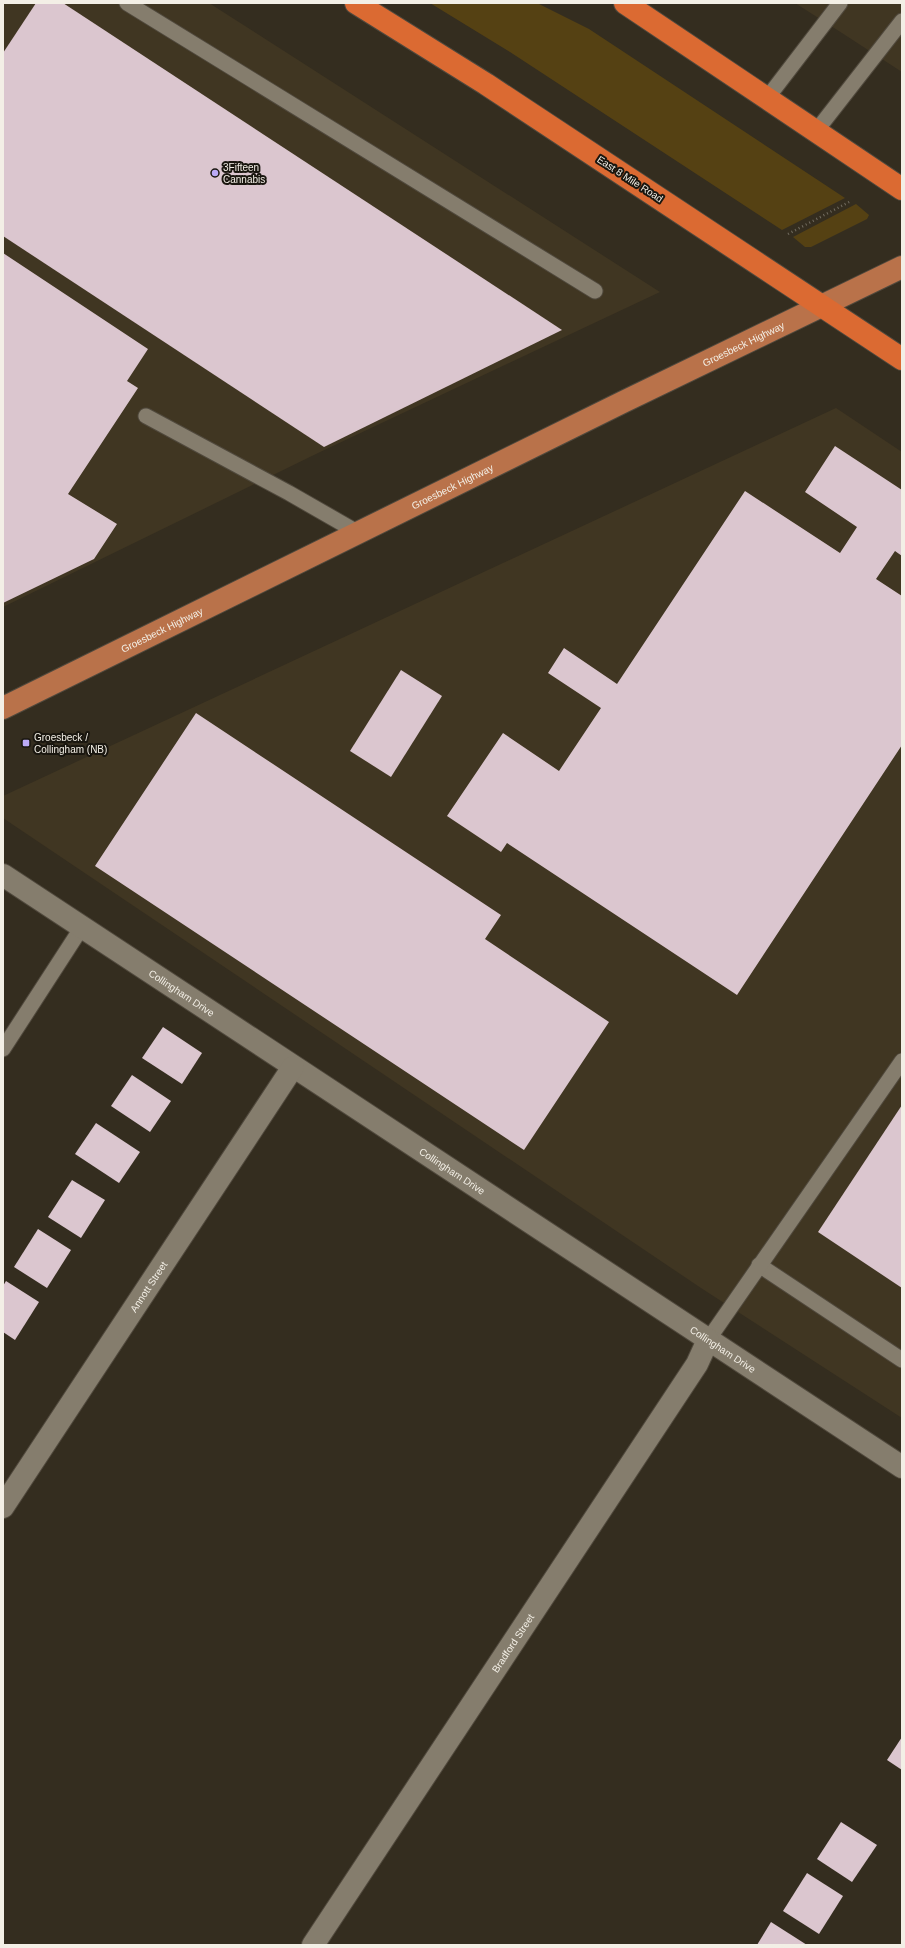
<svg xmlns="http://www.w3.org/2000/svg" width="905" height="1948" font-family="Arial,sans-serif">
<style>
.built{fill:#403622}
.green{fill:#554113}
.building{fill:#dbc6cf}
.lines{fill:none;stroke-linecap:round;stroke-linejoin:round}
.lane-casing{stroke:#50493d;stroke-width:17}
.street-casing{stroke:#50493d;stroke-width:24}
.primary-casing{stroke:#50493d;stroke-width:24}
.highway-casing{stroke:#50493d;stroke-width:24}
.path{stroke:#726c60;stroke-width:2.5;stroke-dasharray:1 3;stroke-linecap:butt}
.lane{stroke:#857d6d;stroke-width:15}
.street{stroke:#857d6d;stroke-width:22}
.primary{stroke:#b9724a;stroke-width:22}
.highway{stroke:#db6a32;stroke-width:22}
.poi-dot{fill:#bbaaf6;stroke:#19160f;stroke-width:1.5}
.labels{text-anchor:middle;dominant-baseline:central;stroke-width:4;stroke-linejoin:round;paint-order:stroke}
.poi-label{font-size:10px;fill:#f3efe6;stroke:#19160f;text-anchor:start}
.street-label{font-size:10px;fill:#f3efe6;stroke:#19160f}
</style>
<rect width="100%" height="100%" fill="#342d1f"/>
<g class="built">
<path d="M3,3H209L660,292L318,453L3,607Z"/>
<path d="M795,3H902V72L842,33Z"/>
<path d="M836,408L902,452V1418L701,1288L3,818V796Z"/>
</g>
<g class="green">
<path d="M430,3H537L589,29L845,198L782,230L510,52Z"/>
<path d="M856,204L869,215L867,219L811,247H805L793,237Z"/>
</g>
<g class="building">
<path d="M36,3H63L562,330L324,447L3,236V53Z"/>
<path d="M3,253L148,349L127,381L138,388L68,494L117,524L94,559L3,603Z"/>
<path d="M835,446L902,490V556L895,551L876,579L902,596V745L737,995L507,843L501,852L447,816L503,733L559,771L601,708L548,673L564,648L617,684L745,491L840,553L857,527L805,492Z"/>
<path d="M401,670L442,696L391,777L350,751Z"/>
<path d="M196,713L501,915L485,939L609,1022L524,1150L95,866Z"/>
<path d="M163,1027L202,1053L182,1084L142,1058Z"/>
<path d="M132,1075L171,1101L150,1132L111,1106Z"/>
<path d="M902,1105V1288L818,1232Z"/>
<path d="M96,1123L140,1152L119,1183L75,1154Z"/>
<path d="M72,1180L105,1200L81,1238L48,1217Z"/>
<path d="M38,1229L71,1250L47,1288L14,1267Z"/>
<path d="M6,1281L39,1302L15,1340L3,1332V1286Z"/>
<path d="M902,1737V1770L887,1760Z"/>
<path d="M841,1822L877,1845L852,1882L817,1859Z"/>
<path d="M807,1873L843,1896L819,1934L783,1911Z"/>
<path d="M771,1922L807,1945H757Z"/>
</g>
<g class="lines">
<defs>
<g id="lane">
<path d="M127,3L595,291"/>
<path d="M768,97L840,3"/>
<path d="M817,130L902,21"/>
<path d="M146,416L289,493L357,532"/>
<path d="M3,1049L82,927"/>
<path d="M759,1265L902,1360"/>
<path d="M708,1340L902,1061"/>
</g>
<g id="street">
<path id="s1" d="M3,875L902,1467"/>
<path id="s2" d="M3,1507L293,1067"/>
<path id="s3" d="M313,1945L697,1364L708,1340"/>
</g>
<g id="primary">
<path id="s4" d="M3,708L623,402L902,267"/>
</g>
<g id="highway">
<path d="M356,3L486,84L902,359"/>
<path d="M625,3L902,189"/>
</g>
</defs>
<use href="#lane" class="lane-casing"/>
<use href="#street" class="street-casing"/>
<use href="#primary" class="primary-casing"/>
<use href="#highway" class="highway-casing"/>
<path class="path" d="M788,234L851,201"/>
<use href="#lane" class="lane"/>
<use href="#street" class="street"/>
<use href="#primary" class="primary"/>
<use href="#highway" class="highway"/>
</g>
<g class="poi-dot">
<circle cx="215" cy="173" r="4"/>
<rect x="22" y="739" width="8" height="8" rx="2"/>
</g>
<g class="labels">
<g class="poi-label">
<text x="223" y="167">3Fifteen<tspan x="223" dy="12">Cannabis</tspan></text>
<text x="34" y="737">Groesbeck /<tspan x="34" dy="12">Collingham (NB)</tspan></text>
</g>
<g class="street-label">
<text transform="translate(630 179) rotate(33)">East 8 Mile Road</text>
<text stroke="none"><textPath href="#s4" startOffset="825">Groesbeck Highway</textPath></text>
<text stroke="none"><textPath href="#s4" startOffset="501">Groesbeck Highway</textPath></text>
<text stroke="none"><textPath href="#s4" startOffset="177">Groesbeck Highway</textPath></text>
<text stroke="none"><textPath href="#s1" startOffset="214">Collingham Drive</textPath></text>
<text stroke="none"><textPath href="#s1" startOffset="538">Collingham Drive</textPath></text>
<text stroke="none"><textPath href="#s2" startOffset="264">Annott Street</textPath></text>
<text stroke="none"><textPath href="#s1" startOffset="862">Collingham Drive</textPath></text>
<text stroke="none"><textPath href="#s3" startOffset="362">Bradford Street</textPath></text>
</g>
</g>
<rect width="905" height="1948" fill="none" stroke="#f3efe6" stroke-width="8"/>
</svg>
